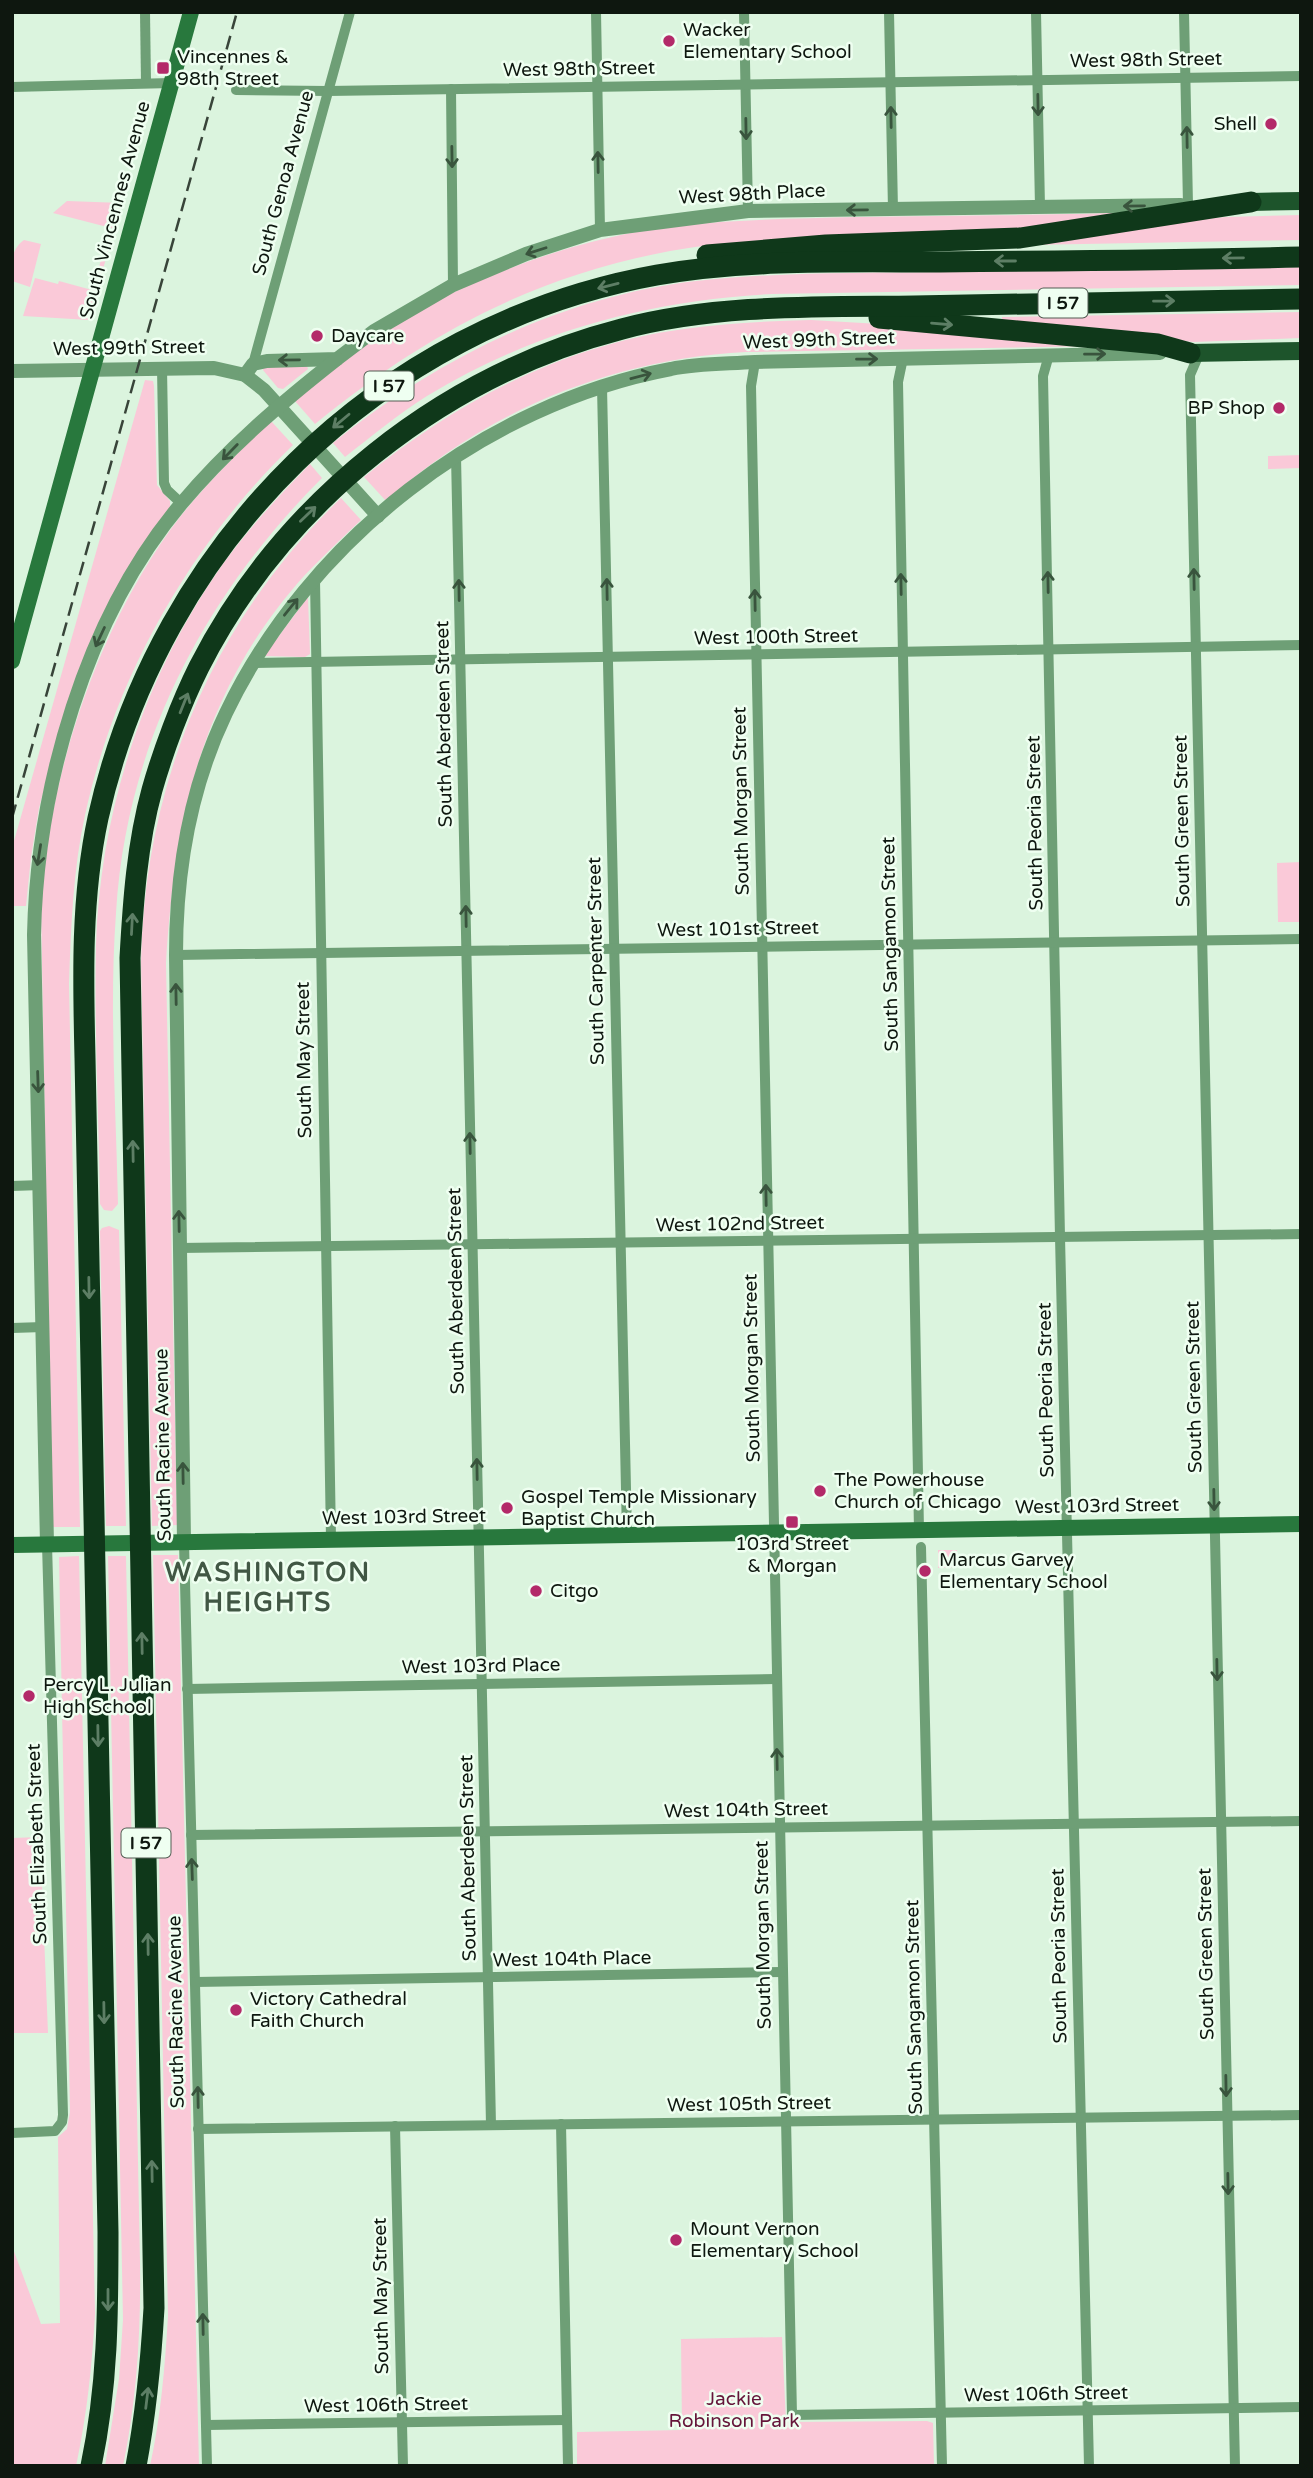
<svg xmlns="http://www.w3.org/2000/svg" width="1313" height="2478" font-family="'Varela Round',sans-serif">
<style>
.green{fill:#fac9d8}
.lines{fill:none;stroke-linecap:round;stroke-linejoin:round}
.minor{stroke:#6e9f76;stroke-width:10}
.tertiary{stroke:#6e9f76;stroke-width:14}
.secondary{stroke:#28783d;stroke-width:16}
.primary{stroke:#1d542b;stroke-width:18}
.motorway{stroke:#0f381a;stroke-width:21}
.rail{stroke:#384439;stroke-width:2.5;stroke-dasharray:14 7;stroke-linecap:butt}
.oneway{stroke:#39543d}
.oneway2{stroke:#5d7e65}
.poi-dot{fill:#b32a69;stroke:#effff1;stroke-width:2.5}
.labels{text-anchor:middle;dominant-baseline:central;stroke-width:5;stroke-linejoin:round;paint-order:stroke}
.shield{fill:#effff1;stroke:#525d53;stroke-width:2}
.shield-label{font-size:18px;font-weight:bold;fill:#0e170f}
.poi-label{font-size:19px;fill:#0e170f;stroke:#effff1;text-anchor:start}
.street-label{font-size:19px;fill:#0e170f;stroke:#effff1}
.park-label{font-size:19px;fill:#65153a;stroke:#effff1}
.district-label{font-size:26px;font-weight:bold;letter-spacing:2px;fill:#415744;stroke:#effff1}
</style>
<rect width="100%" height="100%" fill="#dbf4de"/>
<g class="green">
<path d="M67,201L122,203L115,229L53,213Z"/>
<path d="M1149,212C1102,219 1055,229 1007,233C935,239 862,239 790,241C758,243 726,243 695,247C547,269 430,330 315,424L294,400C337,367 379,330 428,305C496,270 571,243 647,230C717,219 788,219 858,217C955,216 1052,215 1149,212Z"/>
<path d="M1301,215V240L1029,245L1179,221L1226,217Z"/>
<path d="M106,232L113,233L89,320L23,316L35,278L58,284L59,281L92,290L105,247L103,246Z"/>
<path d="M24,240L41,244L30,287L12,281C12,264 10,250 24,240Z"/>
<path d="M1301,267V285L772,294C646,301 535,331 427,396C398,414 372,436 345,457L333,443C438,358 561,297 696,281C779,272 862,273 945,272C1064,270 1182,268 1301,267Z"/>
<path d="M1301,312V338L1194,342L1002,325V317Z"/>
<path d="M811,320L897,325L1101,346L746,352C612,359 485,411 386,501L364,477C456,402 564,345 684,329C726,323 769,321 811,320Z"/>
<path d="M307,366L308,369L283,389L278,388L263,370V367Z"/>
<path d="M145,380L153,381L154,386L157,485L170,501V507L152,532L51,763L39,808L31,857L26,906H12V848Z"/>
<path d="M271,421L293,445C190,545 116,674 85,815C73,870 71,927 69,984L80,1527H52L41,907C48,776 99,622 180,517C207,483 239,452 271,421Z"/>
<path d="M1301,455V468L1268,469V456Z"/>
<path d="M310,464L322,478C204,596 126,744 116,913C109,1009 116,1107 118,1204L112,1211L104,1210L100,1204C99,1118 94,1031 96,945C100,810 145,674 223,564C249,528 279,496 310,464Z"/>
<path d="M341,498L361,520C341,539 322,557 304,576C202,690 175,816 166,963L177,1525L152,1526L141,962C145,782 211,624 341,498Z"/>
<path d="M308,597L310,654L305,657L264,656Z"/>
<path d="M1301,862L1299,922H1278L1277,863Z"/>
<path d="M109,1226L119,1230L126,1526H106L100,1231L102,1228Z"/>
<path d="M938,1550H957V1567L938,1568Z"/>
<path d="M153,1555H178L199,2466H150C161,2416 165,2366 168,2316Z"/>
<path d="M79,1556L95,2314C92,2366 87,2415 76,2466H12V2246L41,2324L60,2323L58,2137L67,2129L70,2112L59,1557Z"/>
<path d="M108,1556H126L140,2262C141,2331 137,2399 123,2466H105L119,2379L123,2320Z"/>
<path d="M40,1837L48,2033H12V1838Z"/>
<path d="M782,2337L786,2422L927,2421L933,2423L934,2466H577V2432L682,2430L681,2339Z"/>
</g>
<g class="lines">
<g class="minor">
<path d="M145,12L146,83"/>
<path d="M596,12L600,230"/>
<path d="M744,12L748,211"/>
<path d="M889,12L893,210"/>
<path d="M1036,12L1040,207"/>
<path d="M1184,12L1188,205"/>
<path d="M12,87L171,83"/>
<path d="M451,89L453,285"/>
<path d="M236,90L328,91L1301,76"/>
<path d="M1200,352L1190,375L1235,2466"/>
<path d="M1049,355L1043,376L1060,1237L1089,2466"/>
<path d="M903,358L898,382L919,1530"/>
<path d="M755,362L751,386L792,2415L1301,2407"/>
<path d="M253,364L350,12"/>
<path d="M162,368L164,483L167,490L181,503"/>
<path d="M602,387L627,1535"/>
<path d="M456,456L491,2125"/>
<path d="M315,580L331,1539"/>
<path d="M253,663L1301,645"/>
<path d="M176,955L1301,939"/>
<path d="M12,1186L41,1185"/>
<path d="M179,1248L1301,1234"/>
<path d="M12,1328L43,1327"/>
<path d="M184,1542L207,2466"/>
<path d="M921,1547L942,2466"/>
<path d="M187,1689L776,1679"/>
<path d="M191,1835L1301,1821"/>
<path d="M195,1982L782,1972"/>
<path d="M561,2124L568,2466"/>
<path d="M395,2126L403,2466"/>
<path d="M198,2129L1301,2115"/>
<path d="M12,2133L55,2131L62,2122L63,2115L47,1544"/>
<path d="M206,2425L567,2420"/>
</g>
<g class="tertiary">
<path d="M12,371L214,368L245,375L264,390L378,516"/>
<path d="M245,375L253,364L267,361L337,359L374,331L453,285L526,254L600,230L748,211L1181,205"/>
<path d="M184,1542L176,955C176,873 190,788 226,713C308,541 484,404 671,369C698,363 727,364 755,362L1160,353"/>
<path d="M47,1544L34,935C37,788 85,618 181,504C227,449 281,403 337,359"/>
</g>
<g class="secondary">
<path d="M12,661L191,12"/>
<path d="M12,1545L1301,1524"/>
</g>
<g class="primary">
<path d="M1251,202L1301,201"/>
<path d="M1190,353L1301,351"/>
</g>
<g class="motorway">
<path d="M707,255L826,245L1020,238L1251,202"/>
<path d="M879,318L1158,344L1190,353"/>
<path d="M91,2466C108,2385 108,2314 108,2232L85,1058C83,978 81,897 98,818C159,544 378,325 657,275C749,259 846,262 940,262C1060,261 1180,260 1301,257"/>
<path d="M136,2466C146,2413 151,2361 154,2308L130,958C133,903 137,844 152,790C163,751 181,703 199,667C283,502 443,375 622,329C716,304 817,307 914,306C1043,303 1172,301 1301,299"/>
</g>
<path class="rail" d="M12,818L237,12"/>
</g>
<defs><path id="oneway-shaft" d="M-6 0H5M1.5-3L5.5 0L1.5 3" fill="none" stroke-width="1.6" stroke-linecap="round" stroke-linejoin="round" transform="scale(1.75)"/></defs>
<g class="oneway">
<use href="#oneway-shaft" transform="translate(1038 105) rotate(89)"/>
<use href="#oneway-shaft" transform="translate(891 117) rotate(-91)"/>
<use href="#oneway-shaft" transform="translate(746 129) rotate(89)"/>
<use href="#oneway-shaft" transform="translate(1187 137) rotate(-91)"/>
<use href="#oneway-shaft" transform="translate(452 157) rotate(89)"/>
<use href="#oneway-shaft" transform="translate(598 162) rotate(-91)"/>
<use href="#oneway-shaft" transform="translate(1134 206) rotate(179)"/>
<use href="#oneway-shaft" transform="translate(857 210) rotate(179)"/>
<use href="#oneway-shaft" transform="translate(536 251) rotate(162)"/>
<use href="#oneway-shaft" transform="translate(1095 354) rotate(-1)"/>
<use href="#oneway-shaft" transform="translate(867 359) rotate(-1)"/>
<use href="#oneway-shaft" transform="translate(289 360) rotate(179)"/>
<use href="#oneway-shaft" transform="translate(641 376) rotate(-15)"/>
<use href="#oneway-shaft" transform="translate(230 452) rotate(134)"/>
<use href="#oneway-shaft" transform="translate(1194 579) rotate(-91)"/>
<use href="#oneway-shaft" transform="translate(1048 582) rotate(-91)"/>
<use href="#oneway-shaft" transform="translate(901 584) rotate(-91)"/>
<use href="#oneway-shaft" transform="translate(607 589) rotate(-91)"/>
<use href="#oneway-shaft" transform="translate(459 590) rotate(-91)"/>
<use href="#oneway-shaft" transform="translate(755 600) rotate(-91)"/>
<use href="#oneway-shaft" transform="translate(291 607) rotate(-51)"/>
<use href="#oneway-shaft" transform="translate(100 637) rotate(115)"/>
<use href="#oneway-shaft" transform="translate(39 855) rotate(99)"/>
<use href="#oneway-shaft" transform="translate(466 916) rotate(-91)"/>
<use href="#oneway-shaft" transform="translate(176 994) rotate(-91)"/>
<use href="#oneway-shaft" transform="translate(38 1082) rotate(88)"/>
<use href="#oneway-shaft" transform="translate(470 1143) rotate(-91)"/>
<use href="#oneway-shaft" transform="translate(766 1195) rotate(-91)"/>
<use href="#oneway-shaft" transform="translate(179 1221) rotate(-91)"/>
<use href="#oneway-shaft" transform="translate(477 1469) rotate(-91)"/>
<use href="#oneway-shaft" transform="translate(183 1473) rotate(-91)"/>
<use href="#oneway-shaft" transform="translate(1214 1500) rotate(89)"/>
<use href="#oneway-shaft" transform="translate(1217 1670) rotate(89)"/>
<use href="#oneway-shaft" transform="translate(777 1759) rotate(-91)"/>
<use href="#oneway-shaft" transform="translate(192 1869) rotate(-92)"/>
<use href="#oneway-shaft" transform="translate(1226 2086) rotate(89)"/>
<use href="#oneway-shaft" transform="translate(198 2097) rotate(-91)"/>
<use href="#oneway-shaft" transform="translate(1228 2184) rotate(89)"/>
<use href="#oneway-shaft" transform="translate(203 2324) rotate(-91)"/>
</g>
<g class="oneway2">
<use href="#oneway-shaft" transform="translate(1233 258) rotate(179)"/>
<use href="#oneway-shaft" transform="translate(1005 261) rotate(180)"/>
<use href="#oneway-shaft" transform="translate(608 286) rotate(166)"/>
<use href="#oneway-shaft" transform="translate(1164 301) rotate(-1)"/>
<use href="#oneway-shaft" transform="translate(942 324) rotate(5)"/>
<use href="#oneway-shaft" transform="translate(341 421) rotate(140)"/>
<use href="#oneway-shaft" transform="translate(308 514) rotate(-44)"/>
<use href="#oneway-shaft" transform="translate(184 703) rotate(-68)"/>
<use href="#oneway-shaft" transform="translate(132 924) rotate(-87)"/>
<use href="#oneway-shaft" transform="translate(133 1151) rotate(-91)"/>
<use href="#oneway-shaft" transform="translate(89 1288) rotate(89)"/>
<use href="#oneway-shaft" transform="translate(142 1643) rotate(-91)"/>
<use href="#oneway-shaft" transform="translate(98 1736) rotate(89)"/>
<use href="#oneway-shaft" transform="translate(148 1944) rotate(-91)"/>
<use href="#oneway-shaft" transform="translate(104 2013) rotate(89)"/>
<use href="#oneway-shaft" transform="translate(152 2171) rotate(-91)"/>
<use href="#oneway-shaft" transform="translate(108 2300) rotate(90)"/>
<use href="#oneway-shaft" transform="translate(147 2398) rotate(-83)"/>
</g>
<g class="poi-dot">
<circle cx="669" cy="41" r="7"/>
<rect x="156" y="61" width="14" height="14" rx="3.5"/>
<circle cx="1271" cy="124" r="7"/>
<circle cx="317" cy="336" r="7"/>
<circle cx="1279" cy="408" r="7"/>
<circle cx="820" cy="1491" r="7"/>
<circle cx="507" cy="1508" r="7"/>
<rect x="785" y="1515" width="14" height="14" rx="3.5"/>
<circle cx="925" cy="1571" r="7"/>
<circle cx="536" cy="1591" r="7"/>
<circle cx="29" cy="1696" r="7"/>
<circle cx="236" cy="2010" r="7"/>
<circle cx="676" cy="2240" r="7"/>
</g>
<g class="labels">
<g class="shield">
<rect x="1038.5" y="288.5" width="49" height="29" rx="5"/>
<rect x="364.5" y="371.5" width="49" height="29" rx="5"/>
<rect x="121.5" y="1828.5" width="49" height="29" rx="5"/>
</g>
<g class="shield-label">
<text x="1063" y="303">I 57</text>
<text x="389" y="386">I 57</text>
<text x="146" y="1843">I 57</text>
</g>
<g class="poi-label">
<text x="683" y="30">Wacker<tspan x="683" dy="22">Elementary School</tspan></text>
<text x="177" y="57">Vincennes &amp;<tspan x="177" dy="22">98th Street</tspan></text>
<text x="1257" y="124" text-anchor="end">Shell</text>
<text x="331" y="336">Daycare</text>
<text x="1265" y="408" text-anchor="end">BP Shop</text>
<text x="834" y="1480">The Powerhouse<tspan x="834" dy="22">Church of Chicago</tspan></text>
<text x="521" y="1497">Gospel Temple Missionary<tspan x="521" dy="22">Baptist Church</tspan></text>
<text x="792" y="1544" text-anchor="middle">103rd Street<tspan x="792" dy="22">&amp; Morgan</tspan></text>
<text x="939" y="1560">Marcus Garvey<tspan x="939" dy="22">Elementary School</tspan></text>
<text x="550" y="1591">Citgo</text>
<text x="43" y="1685">Percy L. Julian<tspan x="43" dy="22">High School</tspan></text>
<text x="250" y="1999">Victory Cathedral<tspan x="250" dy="22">Faith Church</tspan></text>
<text x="690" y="2229">Mount Vernon<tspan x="690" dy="22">Elementary School</tspan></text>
</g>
<g class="street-label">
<text transform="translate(1146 60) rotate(-1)">West 98th Street</text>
<text transform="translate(579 69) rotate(-1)">West 98th Street</text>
<text transform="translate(283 183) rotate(-75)">South Genoa Avenue</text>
<text transform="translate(752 194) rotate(-3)">West 98th Place</text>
<text transform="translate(115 210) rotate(-75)">South Vincennes Avenue</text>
<text transform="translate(819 340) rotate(-2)">West 99th Street</text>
<text transform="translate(129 348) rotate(-1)">West 99th Street</text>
<text transform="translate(776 637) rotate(-1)">West 100th Street</text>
<text transform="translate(444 724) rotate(-91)">South Aberdeen Street</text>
<text transform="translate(741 801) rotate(-91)">South Morgan Street</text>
<text transform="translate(1182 821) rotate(-91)">South Green Street</text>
<text transform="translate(1035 823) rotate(-91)">South Peoria Street</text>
<text transform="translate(738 929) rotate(-1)">West 101st Street</text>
<text transform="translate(890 944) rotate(-91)">South Sangamon Street</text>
<text transform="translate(596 961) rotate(-91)">South Carpenter Street</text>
<text transform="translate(304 1060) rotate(-91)">South May Street</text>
<text transform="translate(740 1224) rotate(-1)">West 102nd Street</text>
<text transform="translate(456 1291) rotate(-91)">South Aberdeen Street</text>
<text transform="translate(752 1368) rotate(-91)">South Morgan Street</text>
<text transform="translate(1194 1387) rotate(-91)">South Green Street</text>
<text transform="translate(1046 1390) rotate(-91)">South Peoria Street</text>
<text transform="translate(163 1445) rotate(-91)">South Racine Avenue</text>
<text transform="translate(1097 1506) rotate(-1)">West 103rd Street</text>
<text transform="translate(404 1517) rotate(-1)">West 103rd Street</text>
<text transform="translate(481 1666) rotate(-1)">West 103rd Place</text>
<text transform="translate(746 1810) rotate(-1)">West 104th Street</text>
<text transform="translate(37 1844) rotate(-92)">South Elizabeth Street</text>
<text transform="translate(468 1858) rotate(-91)">South Aberdeen Street</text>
<text transform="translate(763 1935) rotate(-91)">South Morgan Street</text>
<text transform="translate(1206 1954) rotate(-91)">South Green Street</text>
<text transform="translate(1059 1956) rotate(-91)">South Peoria Street</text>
<text transform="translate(572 1959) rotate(-1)">West 104th Place</text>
<text transform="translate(914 2007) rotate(-91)">South Sangamon Street</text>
<text transform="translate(176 2012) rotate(-91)">South Racine Avenue</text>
<text transform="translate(749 2104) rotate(-1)">West 105th Street</text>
<text transform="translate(381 2296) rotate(-91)">South May Street</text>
<text transform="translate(1046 2394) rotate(-1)">West 106th Street</text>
<text transform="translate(386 2405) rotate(-1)">West 106th Street</text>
</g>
<g class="park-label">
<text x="734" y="2399">Jackie<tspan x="734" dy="22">Robinson Park</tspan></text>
</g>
<g class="district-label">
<text x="268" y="1572">WASHINGTON<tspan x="268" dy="30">HEIGHTS</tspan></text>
</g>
</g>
<rect width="1313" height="2478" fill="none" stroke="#0e170f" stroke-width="28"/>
</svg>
